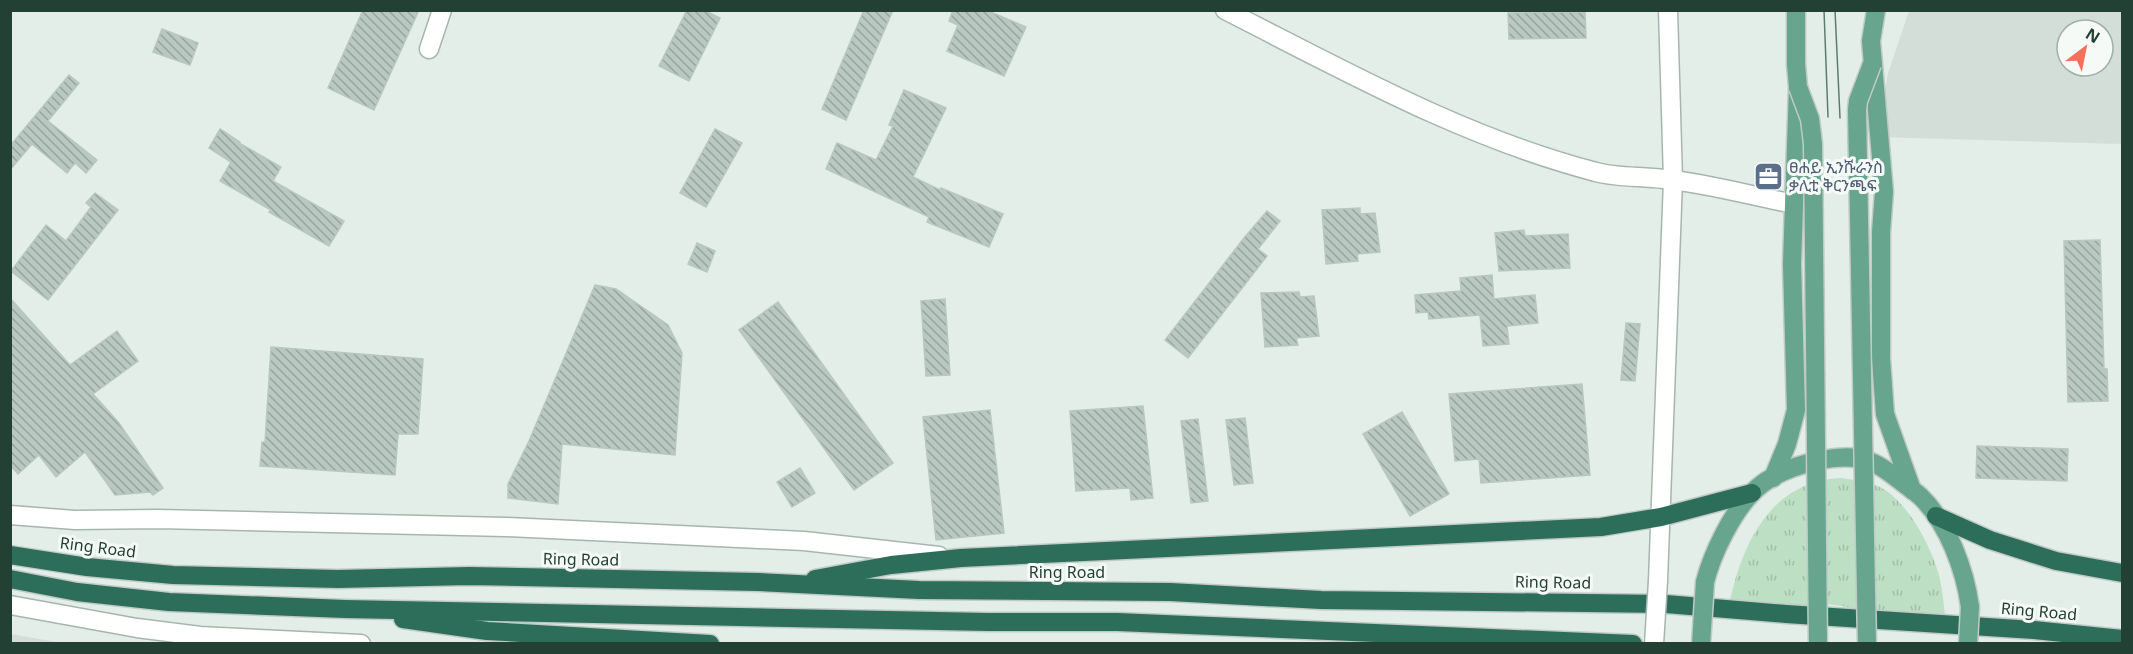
<svg xmlns="http://www.w3.org/2000/svg" width="2133" height="654" font-family="'Noto Sans','Noto Sans Ethiopic',sans-serif">
<style>
.built{fill:#d2ded7;fill-rule:evenodd}
.grass{fill:url(#grass-tufts)}
.building{fill:url(#building-back-hatch);stroke:#b6c8bf;stroke-width:1.5}
.lines{fill:none;stroke-linecap:round;stroke-linejoin:round}
.minor-casing{stroke:#a6b6af;stroke-width:21}
.major-casing{stroke:#c1cac6;stroke-width:21}
.highway-casing{stroke:#c1cac6;stroke-width:21}
.minor{stroke:#fff;stroke-width:18}
.major{stroke:#67a58f;stroke-width:18}
.highway{stroke:#2d6e5a;stroke-width:18}
.tram{stroke:#5d7c71;stroke-width:1.5}
.minor-bridge-casing{stroke:#a6b6af;stroke-width:21;stroke-linecap:butt}
.major-bridge-casing{stroke:#c1cac6;stroke-width:21;stroke-linecap:butt}
.minor-bridge{stroke:#fff;stroke-width:18}
.major-bridge{stroke:#67a58f;stroke-width:18}
.labels{text-anchor:middle;dominant-baseline:central;stroke-width:6;stroke-linejoin:round;paint-order:stroke}
.service-label{font-size:16px;fill:#4e5e75;stroke:#f5faf7;text-anchor:start}
.street-label{font-size:16px;fill:#234035;stroke:#f5faf7}
</style>
<defs>
<pattern id="grass-tufts" width="24" height="20" patternUnits="userSpaceOnUse" patternTransform="scale(1.5)"><rect width="24" height="20" fill="#bddfc3"/><path d="M3 7l-1-3M5 7V3M7 7l1-3M15 17l-1-3M17 17v-4M19 17l1-3" fill="none" stroke="#a2c0a8"/></pattern>
<pattern id="building-back-hatch" width="6" height="6" patternUnits="userSpaceOnUse" patternTransform="scale(1.5)"><rect width="6" height="6" fill="#b9c9c1"/><path d="M-1 5l2 2M0 0l6 6M5-1l2 2" fill="none" stroke="#96a59e"/></pattern>
</defs>
<rect width="100%" height="100%" fill="#e4eee9"/>
<g class="built">
<path d="M1909,11H2122V144L1877,137L1888,73ZM2067,30H2103V66H2067Z"/>
<path d="M11,634L62,643H11Z"/>
</g>
<path class="grass" d="M1841,478C1854,480 1866,481 1878,486C1906,499 1930,544 1938,572C1942,585 1943,600 1945,614H1890L1863,611L1842,606L1826,604L1802,611L1729,605C1742,543 1771,481 1841,478Z"/>
<g class="building">
<path d="M363,10H419L374,110L328,88Z"/>
<path d="M687,10H704L720,18L689,81L659,66Z"/>
<path d="M864,10H893L846,120L822,109Z"/>
<path d="M953,10H986L1026,27L1004,76L947,51L958,25L949,21Z"/>
<path d="M1585,12L1586,38L1509,39L1508,13Z"/>
<path d="M162,29L198,43L190,65L153,52Z"/>
<path d="M69,75L79,83L48,121L97,160L86,173L75,163L67,173L32,144L10,170V146Z"/>
<path d="M904,90L946,108L913,177L940,190L941,188L1003,214L989,247L927,222L929,217L826,169L837,143L876,160L893,126L889,125Z"/>
<path d="M220,129L240,142L239,143L281,167L273,181L344,221L329,246L269,212L271,210L220,181L231,162L209,148Z"/>
<path d="M715,129L742,143L706,207L680,193Z"/>
<path d="M95,193L118,210L48,300L11,271L46,225L66,241L91,207L86,203Z"/>
<path d="M1360,208V214L1375,213L1380,252L1357,254L1358,261L1326,264L1322,210Z"/>
<path d="M1267,211L1280,221L1258,249L1267,256L1188,358L1165,340L1244,238Z"/>
<path d="M1524,230L1525,236L1568,234L1570,268L1499,271L1495,233Z"/>
<path d="M2100,240L2104,369H2107L2108,401L2068,402L2064,241Z"/>
<path d="M697,243L715,251L707,272L688,264Z"/>
<path d="M1492,275L1494,299L1535,295L1538,323L1507,326L1509,344L1483,346L1480,315L1429,319L1428,312L1416,313L1415,295L1461,291L1460,278Z"/>
<path d="M595,285L616,289L668,325L682,353L675,455L562,444L558,504L508,498V484L529,441Z"/>
<path d="M1299,292L1300,297L1314,296L1319,336L1296,338L1298,345L1265,347L1261,293Z"/>
<path d="M10,298L70,365L117,331L138,361L93,394L119,423L163,488L153,495L150,492L115,495L85,452L56,477L39,455L18,474L10,465Z"/>
<path d="M945,299L950,375L926,376L921,301Z"/>
<path d="M778,302L893,463L854,490L739,330Z"/>
<path d="M1626,323L1640,324L1635,381L1621,380Z"/>
<path d="M271,347L423,359L418,434H398L395,475L260,466L262,442H265Z"/>
<path d="M1582,384L1590,475L1481,483L1479,459L1455,461L1449,394Z"/>
<path d="M1143,406L1153,498L1131,500L1130,488L1076,491L1070,411Z"/>
<path d="M990,410L1004,533L936,540L923,417Z"/>
<path d="M1402,412L1449,494L1410,516L1363,434Z"/>
<path d="M1245,418L1253,483L1234,485L1226,420Z"/>
<path d="M1198,419L1208,501L1191,503L1181,421Z"/>
<path d="M1977,446L2068,449L2067,481L1976,478Z"/>
<path d="M800,468L815,493L792,507L777,482Z"/>
</g>
<g class="lines">
<defs>
<g id="minor">
<path d="M1225,10C1345,71 1465,138 1596,172C1617,178 1642,176 1664,179C1706,183 1752,196 1794,204"/>
<path d="M429,49L442,10"/>
<path d="M10,515L75,520L158,519L506,527L804,541L939,556"/>
<path d="M1658,581L1673,180L1668,10"/>
<path d="M10,605L137,628L200,636L361,644"/>
</g>
<g id="major">
<path d="M1876,10L1871,41L1884,192L1881,232V359L1885,414L1912,490"/>
<path d="M1773,478L1787,444L1796,410L1792,264L1798,87L1796,64V10"/>
<path d="M1705,582C1712,554 1732,513 1752,493C1768,476 1794,466 1817,461C1835,457 1853,455 1871,462C1880,465 1890,473 1898,479C1905,485 1913,490 1920,496C1948,523 1965,570 1970,607"/>
</g>
<g id="highway">
<path d="M1936,516L1990,540L2056,561L2122,573"/>
<path d="M10,555L87,567L173,575L338,579L469,576L758,582L919,590L1170,592L1321,600L1666,604L1786,614L2034,630L2122,639"/>
<path d="M10,579L77,592L169,602L345,609L988,622H1117L1633,644"/>
<path d="M815,579L891,565L961,558L1601,527L1661,517L1752,493"/>
<path d="M403,619L487,631L710,644"/>
</g>
</defs>
<use href="#minor" class="minor-casing"/>
<use href="#major" class="major-casing"/>
<use href="#highway" class="highway-casing"/>
<use href="#minor" class="minor"/>
<use href="#major" class="major"/>
<use href="#highway" class="highway"/>
<g class="tram">
<path d="M1824,10L1828,117"/>
<path d="M1835,10L1840,118"/>
</g>
<defs>
<path id="minor-bridge" d="M1654,644L1658,581"/>
<g id="major-bridge">
<path d="M1798,87L1810,119L1813,144L1818,644"/>
<path d="M1701,644L1705,582"/>
<path d="M1867,644L1857,110L1858,101L1872,64"/>
<path d="M1968,644L1970,607"/>
</g>
</defs>
<use href="#minor-bridge" class="minor-bridge-casing"/>
<use href="#major-bridge" class="major-bridge-casing"/>
<use href="#minor-bridge" class="minor-bridge"/>
<use href="#major-bridge" class="major-bridge"/>
</g>
<defs>
<symbol id="office-square" viewBox="-11 -11 22 22"><rect x="-9" y="-9" width="18" height="18" rx="4" fill="#5c6f8a" stroke="#f5faf7"/><path d="M-6-3h4V-5.5h4V-3h4V5H-6ZM-1-4.5V-3h2v-1.5ZM-6 0V1H6V0Z" fill="#fff"/></symbol>
</defs>
<g fill-rule="evenodd">
<use href="#office-square" x="1752" y="160" width="33" height="33"/>
</g>
<g class="labels">
<g class="service-label">
<text x="1789" y="167">ፀሐይ ኢንሹራንስ<tspan x="1789" dy="18">ቃሊቲ ቅርንጫፍ</tspan></text>
</g>
<g class="street-label">
<text transform="translate(98 547) rotate(7)">Ring Road</text>
<text transform="translate(581 559) rotate(1)">Ring Road</text>
<text x="1067" y="572">Ring Road</text>
<text transform="translate(1553 582) rotate(1)">Ring Road</text>
<text transform="translate(2039 611) rotate(5)">Ring Road</text>
</g>
</g>
<rect width="2133" height="654" fill="none" stroke="#234035" stroke-width="24"/>
<g transform="translate(2085 48) rotate(32)"><circle r="28" fill="#f5faf7" stroke="#a1b0a9" stroke-width="1.5"/>
<path d="M0-4.5L10 22L0 15L-10 22Z" fill="#f6715b"/>
<text y="-9" font-size="16" font-weight="bold" text-anchor="middle" fill="#234035">N</text>
</g>
</svg>
